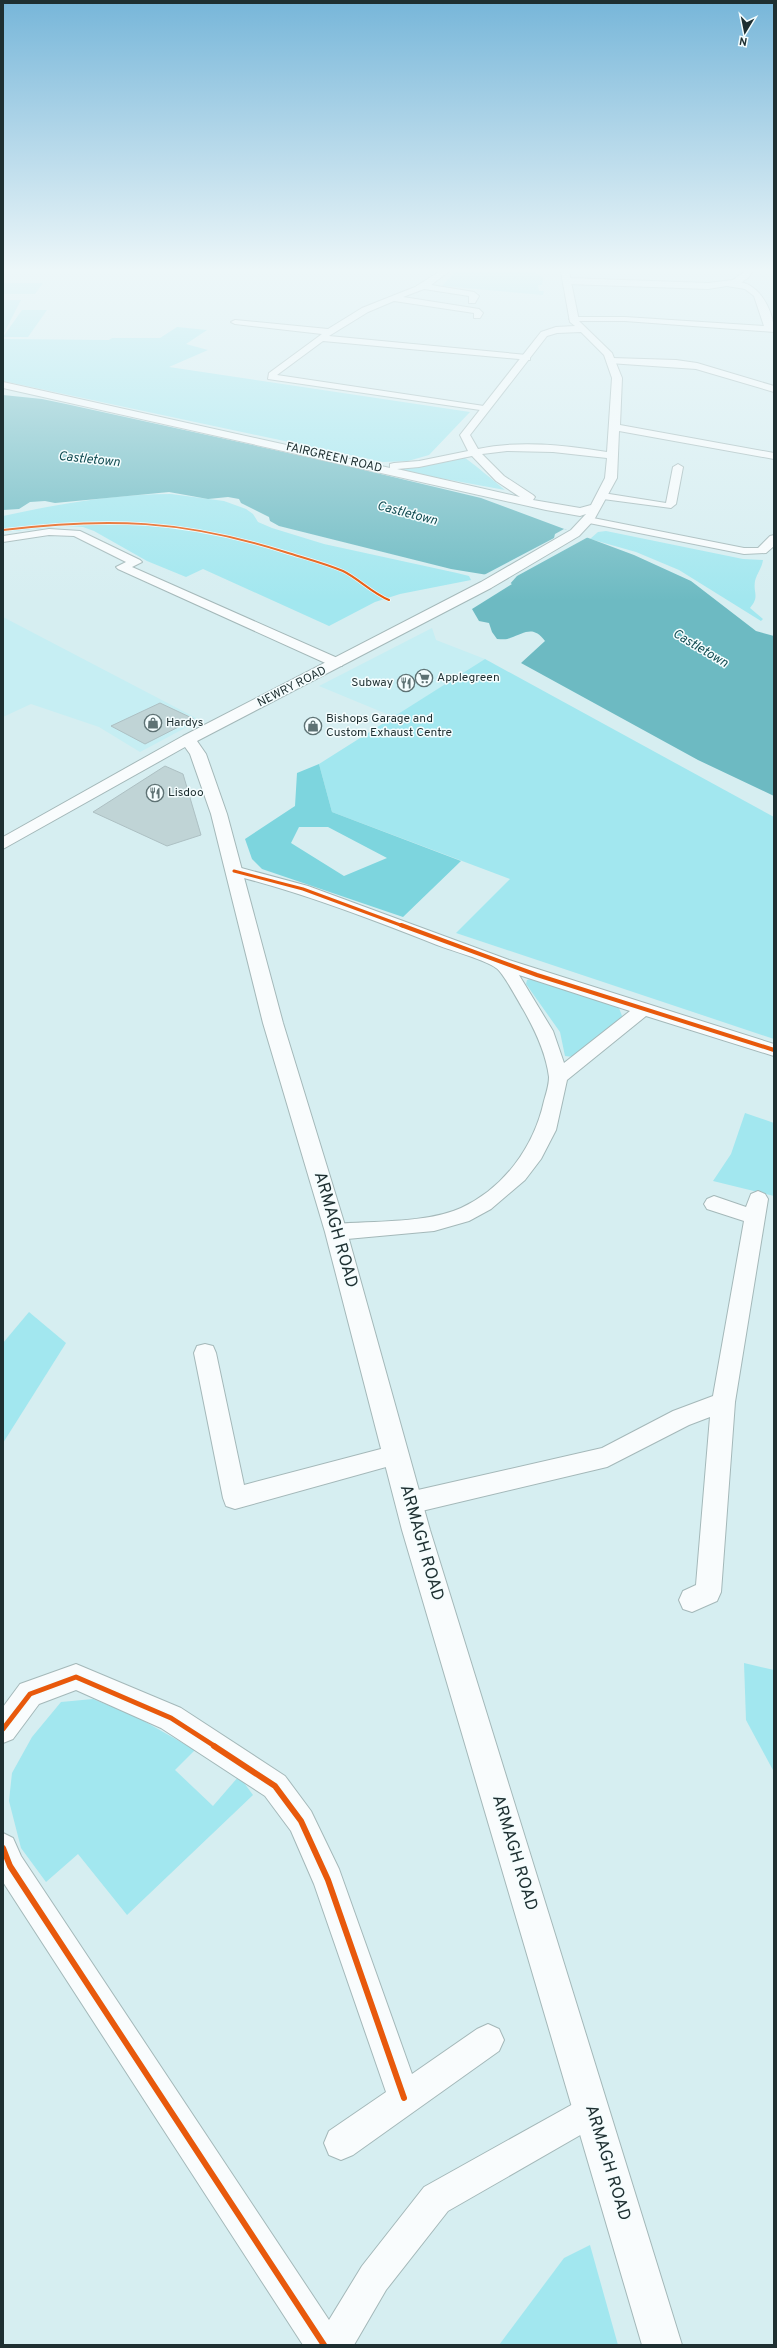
<svg xmlns="http://www.w3.org/2000/svg" width="777" height="2348" font-family="Overpass,sans-serif">
<style>
.built{fill:#c6eef3}
.green{fill:#a2e7ef}
.forest{fill:#7dd5de;fill-rule:evenodd}
.water{fill:#6dbac2}
.pier{fill:#d6eef1}
.building{fill:#c0d4d6;stroke:#adc0c3}
.lines{fill:none;stroke-linecap:round;stroke-linejoin:round}
.minor-casing{stroke:#a4b8b9;stroke-width:2}
.tertiary-casing{stroke:#a4b8b9;stroke-width:2}
.secondary-casing{stroke:#a4b8b9;stroke-width:2}
.minor{fill:#f9fcfd;fill-rule:evenodd}
.tertiary{fill:#f9fcfd;fill-rule:evenodd}
.secondary{fill:#f9fcfd;fill-rule:evenodd}
.cycleway-far4-casing{stroke:#f4fdfe;stroke-width:3.5}
.cycleway-far3-casing{stroke:#f4fdfe;stroke-width:5}
.cycleway-far2-casing{stroke:#f4fdfe;stroke-width:6}
.cycleway-far1-casing{stroke:#f4fdfe;stroke-width:8}
.cycleway-casing{stroke:#f4fdfe;stroke-width:9}
.cycleway-far4{stroke:#e8590c;stroke-width:2}
.cycleway-far3{stroke:#e8590c;stroke-width:3}
.cycleway-far2{stroke:#e8590c;stroke-width:4}
.cycleway-far1{stroke:#e8590c;stroke-width:5}
.cycleway{stroke:#e8590c;stroke-width:6}
.labels{text-anchor:middle;dominant-baseline:central;stroke-width:3;stroke-linejoin:round;paint-order:stroke}
.far-street-label{font-size:12px;fill:#1e2f31;stroke:#f4fdfe}
.far-poi-label{font-size:12px;fill:#1e2f31;stroke:#f4fdfe;text-anchor:start}
.far-water-label{font-size:13px;font-style:italic;fill:#134d53;stroke:#f4fdfe}
.near-street-label{font-size:17px;fill:#1e2f31;stroke:#f4fdfe}
</style>
<rect width="100%" height="100%" fill="#d6eef1"/>
<g class="built">
<path d="M3,617L200,720L140,752L99,727L31,704L3,717Z"/>
<path d="M432,628L436,640L485,659L394,717L319,686Z"/>
</g>
<g class="green">
<path d="M455,272H535L543,278L542,285H538L539,291H544L543,295L442,286Z"/>
<path d="M3,283H43L35,294H3Z"/>
<path d="M3,300H21L3,335Z"/>
<path d="M22,310H47L28,337H3Z"/>
<path d="M177,327L207,330L186,344L208,350L169,367L470,412L429,455L408,461L383,462L3,381V339L109,340L112,338H160Z"/>
<path d="M463,457C467,458 500,486 505,490L385,468H402Z"/>
<path d="M171,494L224,501L246,509L253,514L258,522L272,528L324,544L457,573L469,576L471,580L400,594L375,602L329,626L203,569L186,577L147,561L94,531L83,527L65,526L3,532V516C57,504 115,494 171,494Z"/>
<path d="M606,531L743,559L763,560C762,568 757,573 755,581C753,594 760,596 750,608L763,619L761,621L679,570L636,552L590,539L598,532Z"/>
<path d="M485,659L774,817V1039L456,933L510,879L332,812L319,764Z"/>
<path d="M532,978L619,1008L622,1016L620,1021L573,1057L565,1056L560,1032L526,984L527,980Z"/>
<path d="M745,1113L774,1123V1196L713,1181L731,1154Z"/>
<path d="M29,1312L66,1343L3,1443V1343Z"/>
<path d="M744,1663L774,1670V1772L746,1720Z"/>
<path d="M93,1699L135,1716L195,1750L175,1770L213,1806L239,1776L253,1795L127,1915L78,1854L46,1882L21,1848L9,1801L12,1773L32,1737L61,1702Z"/>
<path d="M590,2245L618,2345H499L564,2258Z"/>
</g>
<path class="forest" d="M319,764L332,812L461,861L403,917L262,869L252,859L245,839L295,806L297,773ZM299,827H328L387,858L344,876L291,843Z"/>
<path class="water" d="M3,395L42,399L66,404L343,465L481,498L634,555L691,581L756,631L774,636V796L698,760L521,663L545,641C533,625 525,633 510,638C507,640 501,639 497,639L492,632L489,623L479,621L472,609L512,584L500,577L451,569L279,526L270,521L269,517L241,503L239,499L228,497L208,499L169,492L55,503L45,501L30,502L19,509L3,510Z"/>
<path class="pier" d="M564,529L590,536L517,576L509,585L499,589L508,584L499,579L482,576L554,538L555,534Z"/>
<g class="building">
<path d="M160,703L194,719L145,744L111,726Z"/>
<path d="M165,766L183,774L201,835L167,846L93,812Z"/>
</g>
<g class="lines">
<defs>
<g id="minor">
<path d="M439,272H448L431,285L474,292L479,296L475,303H469V296L424,289L403,297L479,309L483,313L480,318H474V313L394,301L368,312L329,336L527,355L530,356V360L323,341L277,375L484,406L487,407V411L268,379L269,373L322,334L235,324L231,322L235,320L328,329L362,308L415,287Z"/>
<path d="M727,282C757,276 774,310 774,332L625,321H573L569,319L573,317H625L764,326L754,296L745,289L727,286Z"/>
<path d="M612,358L676,360L697,363L774,386V392L696,369L609,363L608,361Z"/>
<path d="M678,464L683,467L676,504L671,508L603,499L598,496L603,493L666,503L673,467Z"/>
<path d="M588,517L744,548H758L770,536L774,535V546L766,553L744,554L584,522L582,520Z"/>
<path d="M49,529L80,531L140,560L142,562L132,567L342,660L343,663L342,666H332L118,569L116,567L126,562L74,536L49,535L3,542V536Z"/>
<path d="M234,866L308,886L509,960L774,1044V1056L646,1016L567,1080L556,1130L541,1159L525,1180L491,1209L469,1221L434,1231L336,1240L329,1238L326,1232L329,1226L336,1224C372,1221 429,1223 461,1208C504,1188 534,1147 544,1101C546,1094 549,1085 549,1077C546,1053 535,1030 523,1009C518,1001 503,972 496,968C488,961 450,950 437,945C368,918 301,892 228,874L226,871L228,868ZM519,975L630,1011L564,1063L553,1031Z"/>
<path d="M758,1191L765,1194L768,1199L735,1402L721,1592L717,1601L692,1612L683,1609L679,1600L683,1591L696,1585L710,1417L689,1425L607,1467L409,1514L400,1511L397,1503L400,1495L409,1492L602,1448L673,1411L713,1396L744,1221L707,1209L704,1204L707,1199L714,1196L746,1207L751,1194Z"/>
<path d="M205,1344L213,1346L216,1353L244,1485L396,1445L404,1448L408,1455L404,1462L235,1509L226,1506L223,1498L194,1353L197,1346Z"/>
<path d="M76,1664L181,1708L285,1776L311,1811L339,1869L412,2074L477,2029L488,2024L499,2029L504,2040L499,2051L353,2155L341,2160L329,2155L324,2143L329,2131L386,2092L314,1884L291,1831L265,1796L161,1728L76,1690L39,1704L13,1739L3,1743V1707L20,1684Z"/>
<path d="M3,1833L13,1838L21,1856L329,2320L362,2266L424,2187L591,2094L603,2098L607,2110L603,2122L448,2211L386,2290L354,2345H303L3,1882Z"/>
</g>
<path id="tertiary" d="M744,272H752L748,278L739,284L708,289L567,284L563,281L567,278L708,283L733,280Z"/>
<path id="secondary" d="M561,272H569L579,321L612,353L622,378L620,425L774,453V459L619,431L617,478L594,520L579,536L491,588L197,741L206,754L227,814L283,1023L347,1232L430,1530L682,2345H642L402,1530L325,1232L263,1023L211,814L190,754L185,747L3,849V837L183,736L481,582L571,530L586,514L580,516L546,510L3,388V382L390,468V464L394,463L419,461L468,451L460,435L541,332L556,327L575,326L570,322ZM581,332L604,355L612,378L607,452C564,445 520,440 478,449L470,435L547,336L557,333ZM507,451L553,452L607,458L605,478L591,505L580,508L533,500L535,497L533,495L504,476L482,454ZM472,456L496,481L520,497L397,469L419,467Z"/>
</defs>
<use href="#minor" class="minor-casing"/>
<use href="#tertiary" class="tertiary-casing"/>
<use href="#secondary" class="secondary-casing"/>
<use href="#minor" class="minor"/>
<use href="#tertiary" class="tertiary"/>
<use href="#secondary" class="secondary"/>
<defs>
<path id="cycleway-far4" d="M3,530C109,517 183,520 285,552C304,558 324,563 343,571C359,579 372,593 389,600"/>
<path id="cycleway-far3" d="M234,871L303,889L403,926"/>
<path id="cycleway-far2" d="M401,925L537,975L774,1050"/>
<path id="cycleway-far1" d="M3,1729L30,1694L76,1677L171,1718L216,1747"/>
<g id="cycleway">
<path d="M214,1746L275,1786L301,1821L328,1880L404,2098"/>
<path d="M3,1848L10,1866L324,2345"/>
</g>
</defs>
<use href="#cycleway-far4" class="cycleway-far4-casing"/>
<use href="#cycleway-far3" class="cycleway-far3-casing"/>
<use href="#cycleway-far2" class="cycleway-far2-casing"/>
<use href="#cycleway-far1" class="cycleway-far1-casing"/>
<use href="#cycleway" class="cycleway-casing"/>
<use href="#cycleway-far4" class="cycleway-far4"/>
<use href="#cycleway-far3" class="cycleway-far3"/>
<use href="#cycleway-far2" class="cycleway-far2"/>
<use href="#cycleway-far1" class="cycleway-far1"/>
<use href="#cycleway" class="cycleway"/>
</g>
<linearGradient id="sky" x2="0" y2="1"><stop stop-color="#77b6d9"/><stop offset="0.45" stop-color="#edf7f9"/><stop offset="1" stop-color="#edf7f9" stop-opacity="0"/></linearGradient>
<rect width="777" height="601" fill="url(#sky)"/>
<defs>
<symbol id="supermarket-ring" viewBox="-11 -11 22 22"><circle r="9.5" fill="#f4fdfe" stroke="#5e7274" stroke-width="1.5"/><path d="M-6-5.5h2.5l.6 2H6L4.5 2H-2.5L-4.4-4H-6ZM-1.5 3.2a1.3 1.3 0 1 0 .1 0ZM3 3.2a1.3 1.3 0 1 0 .1 0Z" fill="#5e7274"/></symbol>
<symbol id="restaurant-ring" viewBox="-11 -11 22 22"><circle r="9.5" fill="#f4fdfe" stroke="#5e7274" stroke-width="1.5"/><path d="M-5-6h1v4h1v-4h1v4h1v-4h1v5L-1.5 .5V6h-2V.5L-5-1ZM5-6V6H3V1.5H1.5Q1.5-4 5-6Z" fill="#5e7274"/></symbol>
<symbol id="shop-ring" viewBox="-11 -11 22 22"><circle r="9.5" fill="#f4fdfe" stroke="#5e7274" stroke-width="1.5"/><path d="M-5-2.5h2.3a2.7 3.5 0 0 1 5.4 0H5L5.5 6h-11ZM-1.5-2.5h3a1.5 2.3 0 0 0-3 0Z" fill="#5e7274"/></symbol>
</defs>
<g fill-rule="evenodd">
<use href="#supermarket-ring" x="414" y="668" width="20" height="20"/>
<use href="#restaurant-ring" x="396" y="673" width="20" height="20"/>
<use href="#shop-ring" x="143" y="713" width="20" height="20"/>
<use href="#shop-ring" x="303" y="716" width="20" height="20"/>
<use href="#restaurant-ring" x="145" y="783" width="20" height="20"/>
</g>
<g class="labels">
<g class="far-street-label">
<text transform="translate(334 458) rotate(13)">FAIRGREEN ROAD</text>
<text transform="translate(292 687) rotate(-27)">NEWRY ROAD</text>
</g>
<g class="far-poi-label">
<text x="437" y="678">Applegreen</text>
<text x="393" y="683" text-anchor="end">Subway</text>
<text x="326" y="719">Bishops Garage and<tspan x="326" dy="14">Custom Exhaust Centre</tspan></text>
<text x="166" y="723">Hardys</text>
<text x="168" y="793">Lisdoo</text>
</g>
<g class="far-water-label">
<text transform="translate(89 460) rotate(6)">Castletown</text>
<text transform="translate(407 514) rotate(15)">Castletown</text>
<text transform="translate(700 649) rotate(31)">Castletown</text>
</g>
<g class="near-street-label">
<text transform="translate(335 1230) rotate(74)">ARMAGH ROAD</text>
<text transform="translate(421 1543) rotate(74)">ARMAGH ROAD</text>
<text transform="translate(514 1853) rotate(73)">ARMAGH ROAD</text>
<text transform="translate(607 2163) rotate(73)">ARMAGH ROAD</text>
</g>
</g>
<rect width="777" height="2348" fill="none" stroke="#1e2f31" stroke-width="8"/>
<g transform="translate(745 32) rotate(190)" stroke="#f4fdfe" stroke-width="3" paint-order="stroke">
<path d="M0-3L7 15L0 10L-7 15Z" fill="#1e2f31"/>
<text y="-6" font-size="11" font-weight="bold" text-anchor="middle" fill="#1e2f31">N</text>
</g>
</svg>
